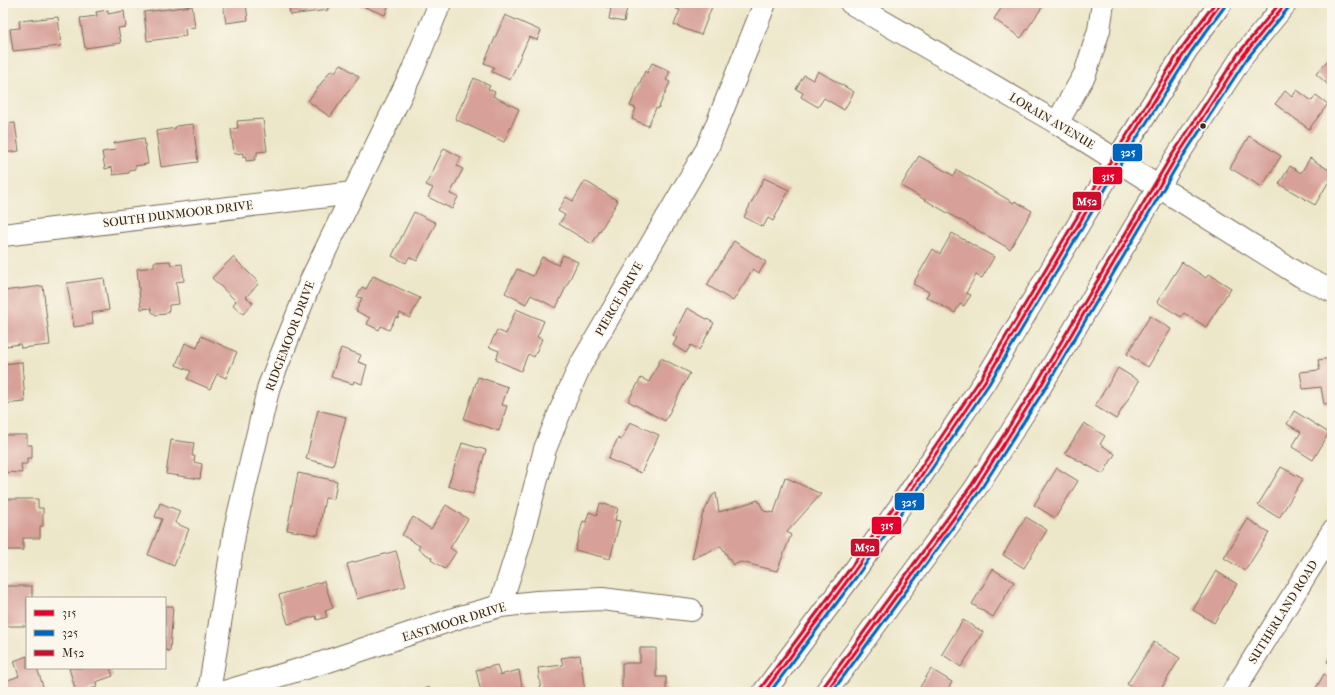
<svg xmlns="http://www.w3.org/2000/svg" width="1335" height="695" font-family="'IM FELL French Canon',serif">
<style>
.building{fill:#d7a199}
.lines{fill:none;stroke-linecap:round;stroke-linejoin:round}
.street-casing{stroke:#796c5a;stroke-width:24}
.highway-casing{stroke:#796c5a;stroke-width:24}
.street{stroke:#fff;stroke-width:22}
.highway{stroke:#fff;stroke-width:22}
.bus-1-casing{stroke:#fbf7ec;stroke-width:6}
.bus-2-casing{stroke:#fbf7ec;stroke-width:6}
.bus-3-casing{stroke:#fbf7ec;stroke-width:6}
.bus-1{stroke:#e4002b;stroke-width:3}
.bus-2{stroke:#0065bd;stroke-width:3}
.bus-3{stroke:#c8102e;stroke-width:3}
.bus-dot{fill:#3b2a1e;stroke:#fbf7ec;stroke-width:1.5}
.labels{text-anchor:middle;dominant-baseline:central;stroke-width:3;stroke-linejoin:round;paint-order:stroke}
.street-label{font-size:12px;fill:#3b2a1e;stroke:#fbf7ec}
.line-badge{stroke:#fbf7ec;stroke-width:1.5}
.badge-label{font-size:11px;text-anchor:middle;font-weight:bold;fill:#fff}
</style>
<rect width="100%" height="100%" fill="#fbf7ec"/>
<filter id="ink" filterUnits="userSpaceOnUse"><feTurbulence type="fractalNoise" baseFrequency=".025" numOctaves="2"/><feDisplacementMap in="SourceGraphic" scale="8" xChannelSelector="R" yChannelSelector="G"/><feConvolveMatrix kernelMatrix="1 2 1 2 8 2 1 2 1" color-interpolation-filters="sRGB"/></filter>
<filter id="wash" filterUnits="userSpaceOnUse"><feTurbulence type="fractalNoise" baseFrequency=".012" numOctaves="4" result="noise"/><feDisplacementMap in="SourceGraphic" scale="16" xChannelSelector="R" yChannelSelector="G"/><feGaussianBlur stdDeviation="0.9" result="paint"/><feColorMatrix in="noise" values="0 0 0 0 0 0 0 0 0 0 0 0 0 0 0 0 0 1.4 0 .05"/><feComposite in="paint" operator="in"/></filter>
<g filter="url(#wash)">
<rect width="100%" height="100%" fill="#ede7ca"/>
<g id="blocks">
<g class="building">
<path d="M223,3H246L248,20L226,23Z"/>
<path d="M289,3H327L328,10L290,15Z"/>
<path d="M355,3H389L385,15Z"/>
<path d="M603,3H628L624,22L609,19L611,8L603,6Z"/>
<path d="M678,3H710L713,4L701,35L674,25L680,10L676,9Z"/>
<path d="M956,3H967L964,8Z"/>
<path d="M1001,3H1045L1021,38L994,19L1002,7L1000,5Z"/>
<path d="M192,6L195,27L185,29L186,36L147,41L144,12Z"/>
<path d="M108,10V14L124,11L126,27L118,28L121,43L85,48L80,18L97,16L96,12Z"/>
<path d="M505,15L541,31L537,40L529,37L510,80L492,72L494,67L484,63Z"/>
<path d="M58,17L61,46L13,51L10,29L20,28L19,21Z"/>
<path d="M1332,55V88L1316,74Z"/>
<path d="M652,63L670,71L666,80L670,82L658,109L656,108L648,126L632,119L636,108L630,106L645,71L647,73Z"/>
<path d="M341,64L359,77L330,117L308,101L331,70L335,72Z"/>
<path d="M818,71L854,92L844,110L824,98L818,107L801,97L803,93L796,89L804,75L813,80Z"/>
<path d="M474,78L490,86L488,89L495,92L493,96L519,109L504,142L455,119Z"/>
<path d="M1297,90L1312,101L1316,95L1328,104L1309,129L1275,104L1285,91L1292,97Z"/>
<path d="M263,119L267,151L257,152V156H255V160L246,161V156L243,157V153L234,154L231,129L238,128L237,121Z"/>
<path d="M15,123L19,151L3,153V124Z"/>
<path d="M193,124L198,162L161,167L156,131L176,128V126Z"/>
<path d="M1249,136L1281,156L1262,187L1230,168Z"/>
<path d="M144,138L148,164L135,166V169L129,170V173L113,175L112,167L105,169L102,152L115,150L114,143Z"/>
<path d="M444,148L461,157L457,166L463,169L450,194L458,197L452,209L428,197L433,188L426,185Z"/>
<path d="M919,156L954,176L957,170L1014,203L1015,201L1032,211L1010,249L901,186Z"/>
<path d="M1310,158L1332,172V176L1315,205L1279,184L1290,166L1301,173Z"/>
<path d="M764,178L789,190L773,221L768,218L763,227L744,217Z"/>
<path d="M585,181L618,201L592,244L559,224L565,215L558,211L566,197L573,201Z"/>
<path d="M414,212L436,223L417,261L409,257L406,263L392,256Z"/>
<path d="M952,233L994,257L982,278L976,275L966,293L971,295L964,306L960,304L955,313L926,297L929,292L913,284L933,249L940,254Z"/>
<path d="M734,241L766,262L759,273L753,269L733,301L707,285Z"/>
<path d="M563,255L578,262L556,308L531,295L526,304L505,293L517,269L533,276L542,257L558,265Z"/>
<path d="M233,257L259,283L246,297L253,303L243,314L233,305L236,301L212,278Z"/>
<path d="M170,261L171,265L182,264L184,281L176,282L179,304L169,305V310L166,314L156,315L152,312L151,308L141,309L137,269L154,267V262Z"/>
<path d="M1182,262L1206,278L1209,274L1231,288L1206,327L1184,313L1181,317L1157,302Z"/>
<path d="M373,276L420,298L410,318L400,313L398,318L396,317L389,330L381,326L379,330L367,324L370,318L356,311L362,298L357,297L362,287L366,289Z"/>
<path d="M104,278L109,310L92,313L93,324L74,327L67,283Z"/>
<path d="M43,286L50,345L21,348L20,344L6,346L3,327V291Z"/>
<path d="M687,308L714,323L699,350L691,345L686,353L673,345L677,338L673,335Z"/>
<path d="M516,309L544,321L537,337L542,339L534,357L528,354L521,371L496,360L499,351L489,347L497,330L506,334Z"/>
<path d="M1150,316L1171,329L1148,367L1127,354Z"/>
<path d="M201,336L237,352L226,378L217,374L210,389L187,379L191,371L176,365L185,343L197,348Z"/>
<path d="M341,348L361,355L358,362L367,365L362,384L354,381L353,384L331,377Z"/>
<path d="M661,358L690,373L665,421L628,401L641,378L649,382Z"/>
<path d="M1332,358V403L1324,404L1321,387L1303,389L1300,372L1320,370L1318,360Z"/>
<path d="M22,362L25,402L3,404V364Z"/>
<path d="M1118,368L1139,381L1116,419L1095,406Z"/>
<path d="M478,377L508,387L502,405L507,406L499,431L464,419Z"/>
<path d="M318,410L346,417L333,466L306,459Z"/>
<path d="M1294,411L1329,433L1313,460L1292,447L1301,432L1287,424Z"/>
<path d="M630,422L659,435L641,473L608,459L618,438L621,440Z"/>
<path d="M1084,423L1105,436L1100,444L1115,454L1103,474L1065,453Z"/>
<path d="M3,435H27V445H32V458H27V464H21L22,473L3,472Z"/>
<path d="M171,440L194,443L192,456H195L194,462L202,464L200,479L166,474Z"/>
<path d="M462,443L486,450L473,494L448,486Z"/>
<path d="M1281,467L1303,479L1279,518L1258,505Z"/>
<path d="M1057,468L1078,481L1055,518L1034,505Z"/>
<path d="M298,473L337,481L334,499L325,498L318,535L287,530Z"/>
<path d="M785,477L821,494L787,532L791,535L777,571L741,562L733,565L721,546L692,559L702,516L712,496L716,493L719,512L758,500L764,511L774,513Z"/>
<path d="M6,499H38V508H43V526H40V538H23V550H3V509H6Z"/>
<path d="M160,503L180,511L175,523L189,529L174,566L148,555L162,519L155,517Z"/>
<path d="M600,503L618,508L615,520L620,521L610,559L575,550L583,521L586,522L589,512L597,515Z"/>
<path d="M446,505L468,519L450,548L456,552L445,569L431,560L432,558L418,549L420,546L402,535L413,517L431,529Z"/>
<path d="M1026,517L1047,530L1024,568L1003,555Z"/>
<path d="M1248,519L1269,533L1245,571L1224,558Z"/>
<path d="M396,551L406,586L357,599L347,564Z"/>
<path d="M993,569L1014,582L993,617L972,604Z"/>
<path d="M1216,571L1237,584L1214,623L1193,610Z"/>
<path d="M324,581L333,608L325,611L327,617L317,620L316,616L288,624L279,595Z"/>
<path d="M6,586H32V598H27V626H3V603H6Z"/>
<path d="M165,606H173L170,651L165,650Z"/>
<path d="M963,620L983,632L961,667L942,654Z"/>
<path d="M1154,642L1180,658L1159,692H1140L1127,684Z"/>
<path d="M640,648H656V677H666V692H622V663H640Z"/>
<path d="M1332,650V664L1327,662Z"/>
<path d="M580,655L585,692H541L538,668L563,665L561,658Z"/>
<path d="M27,656V668H37L45,692H3V682L19,676L14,661Z"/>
<path d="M497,665L500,675L519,670L523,692H481L476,670Z"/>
<path d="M69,668H110L113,676L96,682L97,687L81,692H76Z"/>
<path d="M931,669L952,682L946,692H917Z"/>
<path d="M1324,674L1332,679V692H1314Z"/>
<path d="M429,687L430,692H416Z"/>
<path d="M451,689L453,692H443Z"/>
</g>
</g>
</g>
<g filter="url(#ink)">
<use href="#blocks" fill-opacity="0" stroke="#796c5a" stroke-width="1"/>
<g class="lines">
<defs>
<g id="street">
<path d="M851,3L1057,123L1301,276L1332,291"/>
<path d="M1057,123L1085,74L1099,30L1103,3"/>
<path d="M3,235L353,193"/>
<path d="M500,606L521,539L545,449L562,407L580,366L707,149L765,3"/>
<path d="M209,692L235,529L269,386L312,278L412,72L440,3"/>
<path d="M224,692L322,663L460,617L500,606L537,602L602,599L691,610"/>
<path d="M1233,692L1332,532"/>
</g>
<g id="highway">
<path d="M764,692L853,573L908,495L985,381L1117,160L1187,49L1221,3"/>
<path d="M826,692L975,489L1039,389L1174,161L1242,57L1286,3"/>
</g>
</defs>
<use href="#street" class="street-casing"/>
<use href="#highway" class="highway-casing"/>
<use href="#street" class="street"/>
<use href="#highway" class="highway"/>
<defs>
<g id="bus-1">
<path d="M764,692L853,573L908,495L985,381L1117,160L1187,49L1221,3"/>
<path d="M826,692L975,489L1039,389L1174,161L1242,57L1286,3"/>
</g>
<g id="bus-2">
<path d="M770,692L857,576L912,498L989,384L1121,163L1191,52L1225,6"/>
<path d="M832,692L979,492L1043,392L1178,164L1246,60L1290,6"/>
</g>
<g id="bus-3">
<path d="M760,689L849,570L904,492L981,378L1113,157L1183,46L1215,3"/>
<path d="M822,689L971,486L1035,386L1170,158L1238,54L1280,3"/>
</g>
</defs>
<use href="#bus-1" class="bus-1-casing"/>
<use href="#bus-2" class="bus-2-casing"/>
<use href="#bus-3" class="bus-3-casing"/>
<use href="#bus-1" class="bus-1"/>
<use href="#bus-2" class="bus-2"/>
<use href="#bus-3" class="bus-3"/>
</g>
</g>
<circle class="bus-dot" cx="1203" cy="126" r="3.5"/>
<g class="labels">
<g class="street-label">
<text transform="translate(1052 121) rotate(31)">LORAIN AVENUE</text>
<text transform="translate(178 214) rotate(-7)">SOUTH DUNMOOR DRIVE</text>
<text transform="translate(619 299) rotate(-60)">PIERCE DRIVE</text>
<text transform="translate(290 336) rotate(-69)">RIDGEMOOR DRIVE</text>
<text transform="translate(1283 612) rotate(-58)">SUTHERLAND ROAD</text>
<text transform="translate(454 622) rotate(-17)">EASTMOOR DRIVE</text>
</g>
</g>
<g class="line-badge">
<rect x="1112" y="143" width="31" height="19" rx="4" fill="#0065bd"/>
<rect x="1092" y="166" width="31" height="19" rx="4" fill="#e4002b"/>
<rect x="1072" y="191" width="30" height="20" rx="4" fill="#c8102e"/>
<rect x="894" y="492" width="31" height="19" rx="4" fill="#0065bd"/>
<rect x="871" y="516" width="31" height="19" rx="4" fill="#e4002b"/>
<rect x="850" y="538" width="30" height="19" rx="4" fill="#c8102e"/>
</g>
<g class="badge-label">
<text x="1128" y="156">325</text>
<text x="1108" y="180">315</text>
<text x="1087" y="205">M52</text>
<text x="909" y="506">325</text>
<text x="887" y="529">315</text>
<text x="865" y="551">M52</text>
</g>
<rect width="1335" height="695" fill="none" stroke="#fbf7ec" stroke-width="16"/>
<rect x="26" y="597" width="140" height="72" fill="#fbf7ec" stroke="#aea59a"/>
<rect x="34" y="610" width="20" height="6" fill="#e4002b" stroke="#aea59a"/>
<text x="62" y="617" font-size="12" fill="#3b2a1e">315</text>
<rect x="34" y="630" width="20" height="6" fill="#0065bd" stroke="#aea59a"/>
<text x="62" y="637" font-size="12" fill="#3b2a1e">325</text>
<rect x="34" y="650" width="20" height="6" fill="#c8102e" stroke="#aea59a"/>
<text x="62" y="657" font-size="12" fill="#3b2a1e">M52</text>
</svg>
